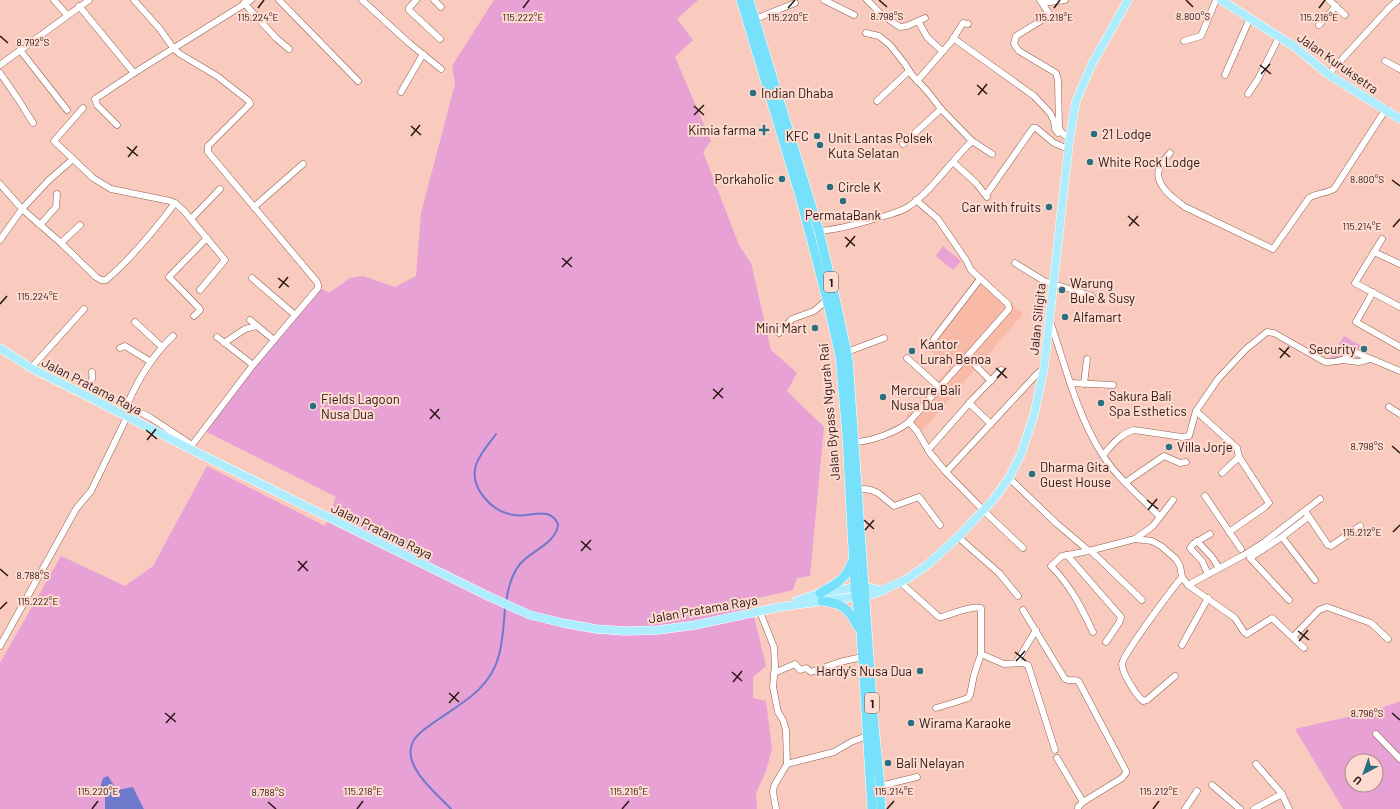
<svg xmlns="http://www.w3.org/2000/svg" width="1400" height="809" font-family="Barlow,sans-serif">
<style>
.built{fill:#f9b9a7}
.green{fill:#e7a1d4;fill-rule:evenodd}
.water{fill:#6f79cc}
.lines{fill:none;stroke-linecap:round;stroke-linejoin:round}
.stream{stroke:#6f79cc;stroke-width:2}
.minor-casing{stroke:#905f51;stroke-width:7}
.major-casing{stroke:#fff;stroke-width:9}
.highway-casing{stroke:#fff;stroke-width:10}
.minor{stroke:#fff;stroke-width:6}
.major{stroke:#adedfd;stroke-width:8}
.highway{stroke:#77e1fc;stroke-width:9}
.ticks{fill:none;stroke:#2a1711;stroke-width:1.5}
.poi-dot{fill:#2a6e7f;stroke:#fedbd1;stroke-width:1.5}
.labels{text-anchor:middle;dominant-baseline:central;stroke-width:4;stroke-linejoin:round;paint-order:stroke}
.shield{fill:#fedbd1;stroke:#6a524b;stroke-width:1}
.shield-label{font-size:12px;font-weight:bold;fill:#2a1711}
.street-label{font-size:13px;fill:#2a1711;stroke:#fedbd1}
.poi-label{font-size:13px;fill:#2a1711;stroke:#fedbd1;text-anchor:start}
.ticks-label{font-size:10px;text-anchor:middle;fill:#2a1711;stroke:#fedbd1;stroke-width:4;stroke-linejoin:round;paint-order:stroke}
</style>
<rect width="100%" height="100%" fill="#f8cbbe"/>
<path class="built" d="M983,279L1023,314L922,431L906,416L950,368L928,348Z"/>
<g class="green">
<path d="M494,0H698L677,19L693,40L675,57L711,141L703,152L739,245L751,263L771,350L797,373L787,391L824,427L810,576L797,578L793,590L750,600L766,666L753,677V698L766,701L772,749L766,771L756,793L757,809H144L133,787L105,798V809H0V663L61,556L125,586L153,566L207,466L325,526L336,497L203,430L285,331L322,289L329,293L350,278L363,276L395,287L416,276L421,213L455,84L452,66Z"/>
<path d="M943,246L961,261L953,270L936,256Z"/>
<path d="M1344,336L1363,347L1345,356L1329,360Z"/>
<path d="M1400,701V809H1343L1295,729L1373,711ZM1352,761H1376V785H1352Z"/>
</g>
<path class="water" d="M108,776L117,790L133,787L144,809H105V798L100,788L103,778Z"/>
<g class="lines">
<g class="stream">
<path d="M496,434C489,444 480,453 476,465C469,488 492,512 514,515C524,517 537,512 547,514C553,516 556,519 558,524C557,543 531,551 520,564C511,575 508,588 506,602"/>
<path d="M451,809C438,795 406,769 411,748C412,741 416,737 421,732C450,708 489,695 499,655C503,640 504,622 505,607"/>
</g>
<defs>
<g id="minor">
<path d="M54,0L67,15"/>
<path d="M134,0L159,28L174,49L180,54L217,76L249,101L250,104L208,146V152L317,282L318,285V288L253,365L189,449"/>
<path d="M279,0L358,81"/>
<path d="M362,0L409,43L441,69"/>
<path d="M416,0L409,8V10L440,39"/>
<path d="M434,0L441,7"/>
<path d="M824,0L854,15"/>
<path d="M867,0L882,15L900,27L907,26L925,18"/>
<path d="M1040,0L1050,15L1016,36L1014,44L1019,51L1056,73L1058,80L1059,128L1062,133L1070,139"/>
<path d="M1329,0L1345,15"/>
<path d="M244,3L276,38L289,49"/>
<path d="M1043,3L1065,0"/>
<path d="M79,6L134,73"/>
<path d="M755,19L795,3"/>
<path d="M918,21L927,37L942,51"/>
<path d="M1319,25L1336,6"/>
<path d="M866,33L879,36L890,45L905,64L912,75L928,92L941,109L972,141L992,154"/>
<path d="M953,38L1034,96L1050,113L1054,121L1055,129L1058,133"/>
<path d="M1184,41L1201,36L1216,0"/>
<path d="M20,50L67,110"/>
<path d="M1385,61L1400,69"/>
<path d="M0,65L89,0"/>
<path d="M0,73L18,99L33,123"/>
<path d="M1225,75L1250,18"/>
<path d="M1329,75L1334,68L1389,8L1398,0"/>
<path d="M917,81L951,42L963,23L968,24"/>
<path d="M401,92L423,54"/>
<path d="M1248,94L1258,79L1279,37"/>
<path d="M877,101L909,71"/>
<path d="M83,108L54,141L93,178L111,189L170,201L175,203L184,211L225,260L200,290"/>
<path d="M117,125L97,105L95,99L134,73L251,0"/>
<path d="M903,144L941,109"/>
<path d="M1170,153C1166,158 1161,163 1159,169C1154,185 1174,199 1185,207L1273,249L1309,198C1316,193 1325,194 1334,189L1386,109"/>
<path d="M953,162L976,183L987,197"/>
<path d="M0,184L22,209L61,243L96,277L101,280H106C133,257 154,231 175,203"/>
<path d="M986,195L1033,128H1036L1054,143L1068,149"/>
<path d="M254,207L303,164"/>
<path d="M191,219L220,189"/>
<path d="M40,225L56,207L57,194"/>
<path d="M819,231C842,229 865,222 888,215C894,213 902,211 908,207C932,191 951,161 972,141"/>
<path d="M1382,239L1355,283L1400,307"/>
<path d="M0,240L22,209L49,180L73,159"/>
<path d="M61,243L80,225"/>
<path d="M1374,252L1400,264"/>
<path d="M1015,263L1044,281L1092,296"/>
<path d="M252,278L295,315"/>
<path d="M1373,292L1356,322L1400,347"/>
<path d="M194,316L200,310L199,308L169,277L207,238"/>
<path d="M250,320L274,340"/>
<path d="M1050,321C1065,365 1077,415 1102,454C1117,478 1141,497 1160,517"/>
<path d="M135,322L162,347"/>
<path d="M779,333L792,319L814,311L827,300"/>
<path d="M217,337L253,365"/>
<path d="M934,339L980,279"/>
<path d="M224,343L245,329L257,326"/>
<path d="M120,348L125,346L151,362"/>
<path d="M847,352L884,338"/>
<path d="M907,358L939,387"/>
<path d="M1342,360L1359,362L1370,359"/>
<path d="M976,366L991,381"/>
<path d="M31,368L84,309"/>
<path d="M1070,383L1113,385"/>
<path d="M1084,384L1087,359"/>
<path d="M85,395C89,387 94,380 92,372"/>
<path d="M969,403L991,424"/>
<path d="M127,405L151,418L192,445"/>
<path d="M1389,407L1400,414"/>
<path d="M1196,411L1237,448L1239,457L1269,503L1265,507L1229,532"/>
<path d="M123,415C134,386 151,357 173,336"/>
<path d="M909,422L917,431L930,453L946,472L984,511L1023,548"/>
<path d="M854,442C870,442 897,432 909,422L1009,309L1008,304L971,270L966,260L938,219L916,200"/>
<path d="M928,450L973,399L1001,370"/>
<path d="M1103,455C1112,445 1120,434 1134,430L1182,437L1189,436L1196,411L1218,379L1246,349L1267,332L1274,333L1325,362C1330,362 1336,362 1342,360C1347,358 1351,354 1357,353L1400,371"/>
<path d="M946,472L1036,375L1044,368"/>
<path d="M1222,473L1239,457"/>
<path d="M1009,478L1056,523L1089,551"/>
<path d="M1126,482L1164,456L1180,463L1186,462"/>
<path d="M857,488L871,490L878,493L894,506L919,497L940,525"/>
<path d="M1205,496L1241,549"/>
<path d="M1307,514L1328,545L1331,546L1360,526"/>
<path d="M958,537L999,573L1018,596"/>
<path d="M1282,537L1315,580"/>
<path d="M1135,539L1153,526L1173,500"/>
<path d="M1197,541L1212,557L1219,568"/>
<path d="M1091,551L1142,600"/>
<path d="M1067,555L1121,617L1119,623L1106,642"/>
<path d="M1208,574L1202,561L1190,548L1193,544L1210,534"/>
<path d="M900,582L939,617H942C952,614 972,605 981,608V654L974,675L970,695L968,698L956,702L936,708"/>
<path d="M1188,585L1244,555L1263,543L1320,499"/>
<path d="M1289,600L1250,558L1282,537L1308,517"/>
<path d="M1023,610L1065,679C1070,682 1076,678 1079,682L1126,771V773L1122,778L1083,802L1078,807V809"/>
<path d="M760,612L774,647L775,666L773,687L778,712L783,720L786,730L787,764L774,786L773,792L776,809"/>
<path d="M1093,632C1081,607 1071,586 1051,566L1062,556L1067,555L1089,551L1135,539L1152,541L1161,546L1176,559L1180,566L1182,577L1188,585L1235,618L1244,632L1247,634L1272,618L1304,648"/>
<path d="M1293,637L1319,610L1327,607L1371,623L1388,639"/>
<path d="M1182,645L1208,598"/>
<path d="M0,646L76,509L91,491L127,417"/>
<path d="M981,654L1004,664L1023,663L1028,665L1055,750"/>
<path d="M1016,663L1036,630"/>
<path d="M774,673L795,664L800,670L806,668L811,672L840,662L862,657"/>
<path d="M1175,676L1147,700L1143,701C1136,695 1122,673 1122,664C1123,654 1173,588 1182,577"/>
<path d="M1376,734L1400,759"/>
<path d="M1057,758L1083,802"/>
<path d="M787,764L834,752L851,742L867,736"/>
<path d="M1256,764L1282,794"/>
<path d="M1212,785L1240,809"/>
<path d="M880,786L917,777"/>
<path d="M1185,809L1197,791"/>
<path d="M1254,809L1282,794L1289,809"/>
</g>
<g id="major">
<path d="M1221,0L1295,47L1329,75L1400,119"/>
<path d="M0,348L31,368L85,395L198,453L490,597L530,615L563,623L596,629L625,631L659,630L695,625L780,607L874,594L907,579L927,565L958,537L993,500L1009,478L1021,454L1034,415L1044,368L1069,143L1076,101L1092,64L1128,0"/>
<path d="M796,601L820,593L864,586L883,591"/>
</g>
<g id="highway">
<path d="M741,0L801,200L827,300L840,356L847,436L855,587L861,632L872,809"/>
<path d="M749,0L819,231L835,298L848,358L873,715L880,786L881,809"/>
<path d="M820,593C835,584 846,580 852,562"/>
<path d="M822,601C841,603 849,608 857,626"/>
</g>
</defs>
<use href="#minor" class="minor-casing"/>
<use href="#major" class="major-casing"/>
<use href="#highway" class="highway-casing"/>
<use href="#minor" class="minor"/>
<use href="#major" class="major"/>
<use href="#highway" class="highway"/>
</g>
<path class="ticks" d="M879,0L887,7M1186,0L1193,7M258,8L264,0M523,8L529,0M788,8L795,0M1054,8L1060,0M1319,8L1325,0M0,36L8,43M1260,65L1271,74M1261,74L1270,64M977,85L987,94M978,95L987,84M694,106L704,115M694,115L704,105M411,126L421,135M411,136L420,125M127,147L138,156M128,157L137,146M1392,180L1400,186M1128,216L1139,226M1129,226L1138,216M1393,227L1400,219M845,237L855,246M846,247L855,236M562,258L572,267M562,267L572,257M278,278L289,287M279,288L288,277M0,304L7,296M1279,348L1290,357M1280,358L1289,347M996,368L1007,378M997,378L1006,368M713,389L723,398M713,399L723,388M430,409L440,419M430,419L439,409M146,430L157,439M147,440L156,429M1392,446L1400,453M1147,500L1158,509M1148,510L1157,499M864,520L874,529M865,530L874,520M1393,532L1400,525M581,541L591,550M581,551L591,540M298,561L308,571M0,569L8,576M298,571L307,561M0,609L7,602M1298,631L1309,640M1299,641L1308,630M1015,652L1026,661M1016,661L1025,651M732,672L742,681M733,682L742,671M449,693L459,702M449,703L459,692M165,713L176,722M1392,713L1400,720M166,723L175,713M268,802L276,809M92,809L98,801M357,809L363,801M622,809L629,801M887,809L894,801M1153,809L1159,801"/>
<g class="poi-dot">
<circle cx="753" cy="93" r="4"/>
<path d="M762 124h4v4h4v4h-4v4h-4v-4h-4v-4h4z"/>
<circle cx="1094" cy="134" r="4"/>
<circle cx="817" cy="136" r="4"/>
<circle cx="820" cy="145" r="4"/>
<circle cx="1090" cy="162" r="4"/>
<circle cx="782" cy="179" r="4"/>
<circle cx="830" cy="187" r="4"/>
<circle cx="843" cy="201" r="4"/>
<circle cx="1049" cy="207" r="4"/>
<circle cx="1062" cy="290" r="4"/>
<circle cx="1065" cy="317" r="4"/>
<circle cx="815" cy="328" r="4"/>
<circle cx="1364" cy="349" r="4"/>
<circle cx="912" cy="351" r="4"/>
<circle cx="883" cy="397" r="4"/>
<circle cx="1101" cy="403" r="4"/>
<circle cx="313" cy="406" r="4"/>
<circle cx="1169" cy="447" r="4"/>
<circle cx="1032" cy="474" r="4"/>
<circle cx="920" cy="671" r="4"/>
<circle cx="911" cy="723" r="4"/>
<circle cx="888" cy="763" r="4"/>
</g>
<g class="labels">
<g class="shield">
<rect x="824" y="272" width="14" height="20" rx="3"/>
<rect x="865" y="693" width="14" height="20" rx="3"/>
</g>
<g class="shield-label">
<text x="831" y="282">1</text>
<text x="872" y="703">1</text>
</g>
<g class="street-label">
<text transform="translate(1338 63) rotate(35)">Jalan Kuruksetra</text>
<text transform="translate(1037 319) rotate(-84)">Jalan Siligita</text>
<text transform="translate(92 386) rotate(27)">Jalan Pratama Raya</text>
<text transform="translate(829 412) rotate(-95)">Jalan Bypass Ngurah Rai</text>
<text transform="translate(382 531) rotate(26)">Jalan Pratama Raya</text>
<text transform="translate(703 609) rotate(-10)">Jalan Pratama Raya</text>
</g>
<g class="poi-label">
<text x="761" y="93">Indian Dhaba</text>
<text x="756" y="130" text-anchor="end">Kimia farma</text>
<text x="1102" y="134">21 Lodge</text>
<text x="809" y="136" text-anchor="end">KFC</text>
<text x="828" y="138">Unit Lantas Polsek<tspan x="828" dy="15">Kuta Selatan</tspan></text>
<text x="1098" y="162">White Rock Lodge</text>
<text x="774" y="179" text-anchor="end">Porkaholic</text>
<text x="838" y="187">Circle K</text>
<text x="1041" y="207" text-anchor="end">Car with fruits</text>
<text x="843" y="215" text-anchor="middle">PermataBank</text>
<text x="1070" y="283">Warung<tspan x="1070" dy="15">Bule &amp; Susy</tspan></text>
<text x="1073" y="317">Alfamart</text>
<text x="807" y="328" text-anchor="end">Mini Mart</text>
<text x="920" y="344">Kantor<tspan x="920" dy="15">Lurah Benoa</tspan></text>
<text x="1356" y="349" text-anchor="end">Security</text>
<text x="891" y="390">Mercure Bali<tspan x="891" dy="15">Nusa Dua</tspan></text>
<text x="1109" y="396">Sakura Bali<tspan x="1109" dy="15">Spa Esthetics</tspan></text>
<text x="321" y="399">Fields Lagoon<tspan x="321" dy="15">Nusa Dua</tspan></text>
<text x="1177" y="447">Villa Jorje</text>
<text x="1040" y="467">Dharma Gita<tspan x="1040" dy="15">Guest House</tspan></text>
<text x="912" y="671" text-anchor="end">Hardy's Nusa Dua</text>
<text x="919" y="723">Wirama Karaoke</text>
<text x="896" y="763">Bali Nelayan</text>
</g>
</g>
<g class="ticks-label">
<text x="1193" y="20">8.800°S</text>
<text x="887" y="20">8.798°S</text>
<text x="258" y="21">115.224°E</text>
<text x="523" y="21">115.222°E</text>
<text x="788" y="21">115.220°E</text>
<text x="1054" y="21">115.218°E</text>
<text x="1319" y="21">115.216°E</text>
<text x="33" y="46">8.792°S</text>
<text x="1367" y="183">8.800°S</text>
<text x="1362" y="230">115.214°E</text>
<text x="38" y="300">115.224°E</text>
<text x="1367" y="450">8.798°S</text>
<text x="1362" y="536">115.212°E</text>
<text x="33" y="579">8.788°S</text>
<text x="38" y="605">115.222°E</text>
<text x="1367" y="717">8.796°S</text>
<text x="98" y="795">115.220°E</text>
<text x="363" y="795">115.218°E</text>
<text x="629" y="795">115.216°E</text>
<text x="894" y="795">115.214°E</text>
<text x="1159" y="795">115.212°E</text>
<text x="268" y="796">8.788°S</text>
</g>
<g transform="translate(1364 773) rotate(221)"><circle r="19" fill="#fedbd1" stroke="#a98d84"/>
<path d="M0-3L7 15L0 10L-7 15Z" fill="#2a6e7f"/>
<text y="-6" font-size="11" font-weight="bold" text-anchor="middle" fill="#2a1711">U</text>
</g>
</svg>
